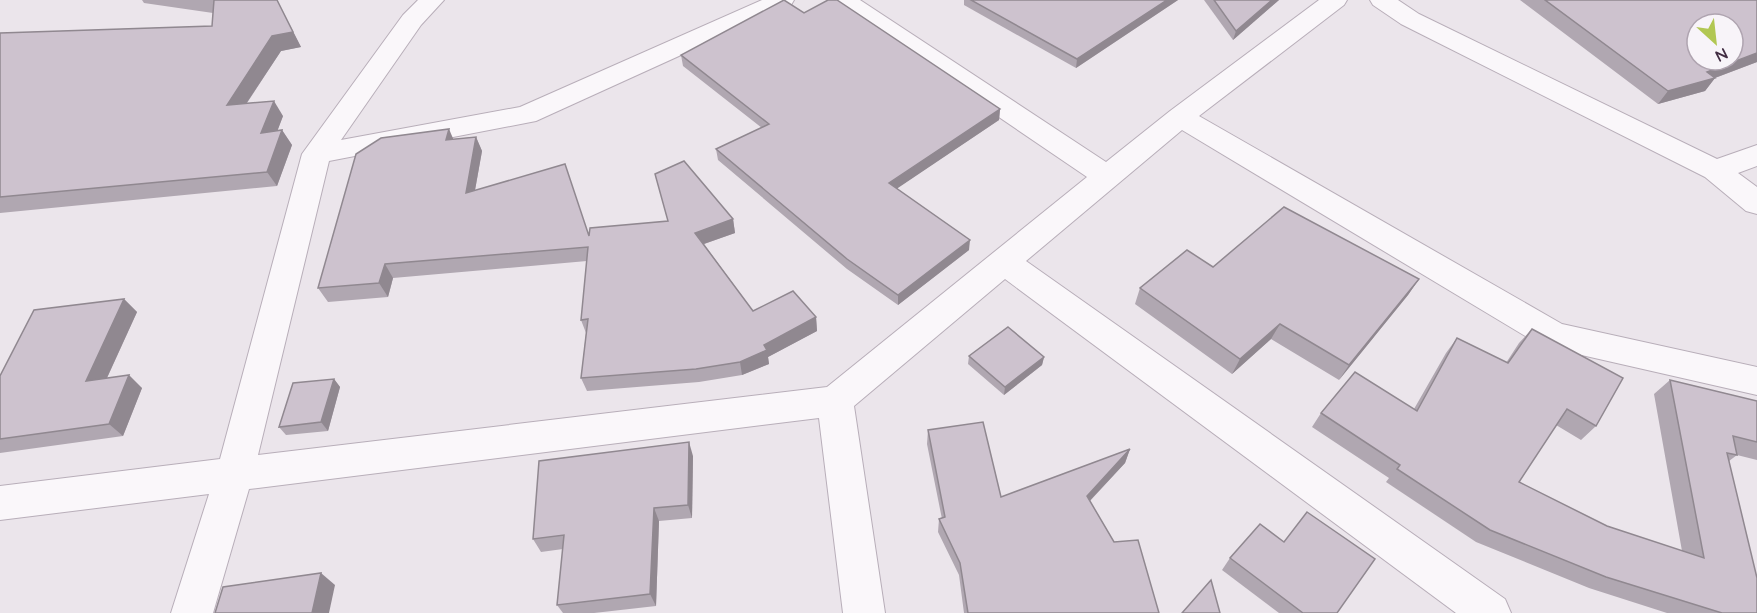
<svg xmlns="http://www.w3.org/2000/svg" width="1757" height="613" font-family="Quicksand,sans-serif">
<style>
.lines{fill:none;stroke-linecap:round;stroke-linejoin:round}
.street-casing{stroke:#b8aeb9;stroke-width:2}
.street{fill:#faf7fa;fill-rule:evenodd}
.wall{fill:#b0a7b1}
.shaded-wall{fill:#908890}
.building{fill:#cdc2ce;stroke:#908890;stroke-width:1.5;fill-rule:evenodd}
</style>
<rect width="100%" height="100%" fill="#ebe5eb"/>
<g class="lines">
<defs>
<g id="street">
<path d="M418,0H444L421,25L341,140L520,107L762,0H794L791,5L536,121L329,161L258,455L827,387L1087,177L834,5L831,0H860L1106,162L1170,111L1319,0H1347L1344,5L1199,116L1562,324L1757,367V395L1542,346L1182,130L1026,261L1505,599L1511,613H1456L1005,279L854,406L885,613H843L819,418L249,489L213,613H171L209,494L0,520V486L220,459L302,154L403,15Z"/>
<path d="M1370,0H1398L1419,14L1717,159L1757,145V166L1738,173L1757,187V214L1746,211L1705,177L1401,24L1373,5Z"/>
</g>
</defs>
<use href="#street" class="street-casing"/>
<use href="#street" class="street"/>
</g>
<g class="wall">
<path d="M142,0H277L301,47L281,51L247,103L283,116L277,131L282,130L292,145L277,186L0,213V33L212,26L213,13L144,3Z"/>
<path d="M964,0H1178L1076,68L964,5Z"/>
<path d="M1204,0H1279L1233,40Z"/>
<path d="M1520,0H1757V62L1715,78L1705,91L1658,104Z"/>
<path d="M804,13L1000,109L999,120L897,188L969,250L898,305L847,269L718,160L716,149L762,128L683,66L681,55Z"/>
<path d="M476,137L482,151L475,190L589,236L668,221L655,174L733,219L735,233L704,244L753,311L816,317L817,331L768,357L769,364L742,375L699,382L587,391L581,378L586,333L581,320L587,261L393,278L388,297L328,302L318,288L453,139Z"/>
<path d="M1213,267L1419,279L1408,295L1339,380L1271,339L1232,374L1135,304L1140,288Z"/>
<path d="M124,299L137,312L107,378L142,388L123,436L0,453V376Z"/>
<path d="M1532,329L1596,426L1581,440L1556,425L1519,482L1607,526L1682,551L1654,394L1670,380L1757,401V460L1737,455L1729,461L1757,613H1667L1589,588L1476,542L1386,482L1389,478L1312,427L1321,413L1414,409L1446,353L1457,338L1506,363L1519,343Z"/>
<path d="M969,356L1044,357L1042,365L1004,395L968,364Z"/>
<path d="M334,379L340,387L328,431L286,435L279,427Z"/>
<path d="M928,430L1001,497L1130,449L1125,463L1090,501L1114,542L1159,613H964L959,575L938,532L939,519H942L927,444Z"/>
<path d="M693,456L692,518L659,521L656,606L594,613H563L557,605L563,549L541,552L533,539Z"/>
<path d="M1230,558L1337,613H1279L1222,570Z"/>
</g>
<g class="shaded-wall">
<path d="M277,0L301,47L281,51L236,119L227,105Z"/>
<path d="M1167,0H1178L1076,68L1077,59Z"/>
<path d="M1272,0H1279L1233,40L1236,31Z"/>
<path d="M1757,53V62L1712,79L1715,78L1705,91L1658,104L1668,91L1707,72Z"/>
<path d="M274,101L283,116L271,148L261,133Z"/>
<path d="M1000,109L999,120L889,194V183Z"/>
<path d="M449,129L455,143L446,140Z"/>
<path d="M282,130L292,145L277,186L267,172Z"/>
<path d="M476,137L482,151L472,207L466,193Z"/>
<path d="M733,219L735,233L698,246L695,233Z"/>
<path d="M970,240L969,250L898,305V295Z"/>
<path d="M385,264L393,278L388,297L379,283Z"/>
<path d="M1419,279L1408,295L1339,380L1349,365Z"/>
<path d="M124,299L137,312L100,393L86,381Z"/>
<path d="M816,317L817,331L768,357L769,364L742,375L740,362L764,345Z"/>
<path d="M1280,324L1271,339L1232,374L1240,359Z"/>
<path d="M1044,357L1042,365L1004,395L1005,387Z"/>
<path d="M129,375L142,388L123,436L109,424Z"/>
<path d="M334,379L340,387L328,431L321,422Z"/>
<path d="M689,442L693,456L692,518L688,505Z"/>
<path d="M1130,449L1125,463L1082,509L1087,496Z"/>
<path d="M654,508L659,521L656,606L650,594Z"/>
<path d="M321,573L335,585L329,613H312Z"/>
</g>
<g class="building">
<path d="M214,0H277L293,32L272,36L227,105L274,101L261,133L282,130L267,172L0,197V33L212,26Z"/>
<path d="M784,0L804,13L828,0H837L1000,109L889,183L970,240L898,295L847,259L716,149L769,124L681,55Z"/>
<path d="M971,0H1167L1077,59Z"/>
<path d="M1214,0H1272L1236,31Z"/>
<path d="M1545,0H1757V53L1707,72L1715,78L1668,91ZM1697,24H1733V60H1697Z"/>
<path d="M449,129L446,140L476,137L466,193L565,164L589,236L590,228L668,221L655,174L684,161L733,219L695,233L753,311L793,291L816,317L764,345L767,350L740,362L696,369L581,378L588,319L581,320L588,247L385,264L379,283L318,288L356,154L381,138Z"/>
<path d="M1284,207L1419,279L1349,365L1280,324L1240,359L1140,288L1187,250L1213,267Z"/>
<path d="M124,299L86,381L129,375L109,424L0,439V376L34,310Z"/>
<path d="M1008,327L1044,357L1005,387L969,356Z"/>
<path d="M1532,329L1623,378L1596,426L1567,409L1519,482L1607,526L1704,558L1670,380L1757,401V442L1733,436L1737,455L1727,453L1757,578V613H1722L1606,577L1490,530L1397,469L1400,465L1321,413L1355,372L1417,411L1457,338L1508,363Z"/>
<path d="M334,379L321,422L279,427L293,383Z"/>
<path d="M983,422L1001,497L1130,449L1087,496L1114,542L1138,540L1159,613H968L960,563L939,519L945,517L928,430Z"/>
<path d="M689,442L688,505L654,508L650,594L557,605L564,535L533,539L539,461Z"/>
<path d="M1307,512L1375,559L1337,613H1303L1230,558L1260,524L1284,542Z"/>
<path d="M321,573L312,613H215L223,587Z"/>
<path d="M1211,580L1220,613H1182Z"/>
</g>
<g transform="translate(1715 42) rotate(153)"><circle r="28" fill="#f8f4f9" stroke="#afa4b0" stroke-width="1.5"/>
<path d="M0-4.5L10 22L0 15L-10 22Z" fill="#b2c753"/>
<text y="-9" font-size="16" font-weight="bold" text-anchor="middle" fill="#422d43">N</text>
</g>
</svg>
